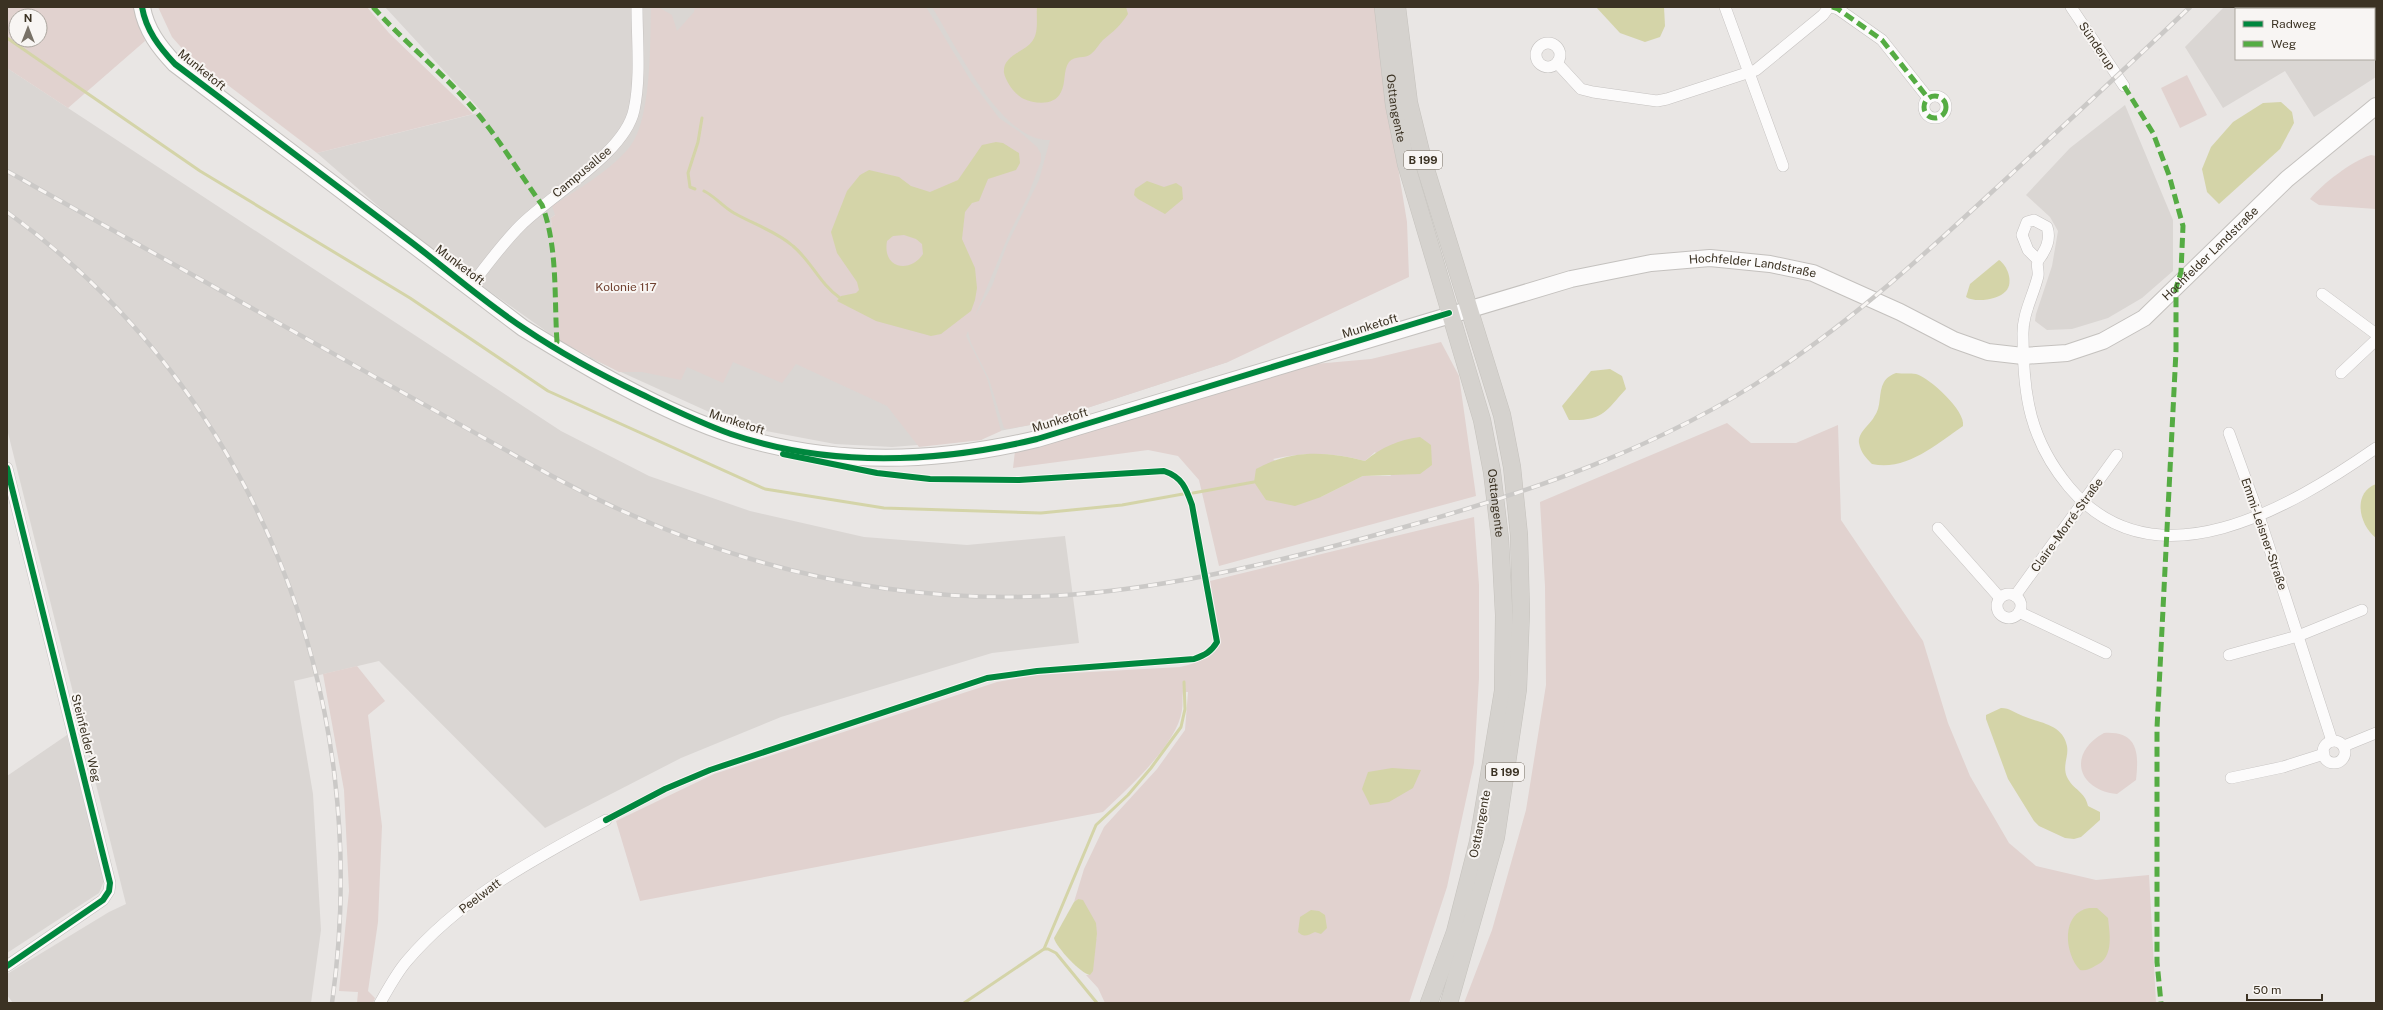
<svg xmlns="http://www.w3.org/2000/svg" width="2383" height="1010" font-family="'Public Sans',sans-serif">
<style>
.built{fill:#dad6d3;fill-rule:evenodd}
.green{fill:#e1d2cf;fill-rule:evenodd}
.water{fill:#d4d4a8;fill-rule:evenodd}
.lines{fill:none;stroke-linecap:round;stroke-linejoin:round}
.stream{stroke:#d4d4a8;stroke-width:3}
.street-casing{stroke:#c5c2c0;stroke-width:12}
.secondary-casing{stroke:#c4c1be;stroke-width:18}
.primary-casing{stroke:#c5c2bd;stroke-width:18}
.street{stroke:#fcfbfb;stroke-width:11}
.secondary{stroke:#fcfbfb;stroke-width:16}
.primary{stroke:#d5d2ce;stroke-width:17}
.rail-casing{stroke:#cbc9c7;stroke-width:4.5}
.rail{stroke:#f8f5f3;stroke-width:3;stroke-dasharray:9;stroke-linecap:butt}
.quiet{stroke:#55ac43;stroke-width:5;stroke-dasharray:10 5;stroke-linecap:butt}
.cycleway-casing{stroke:#f8f5f3;stroke-width:8}
.cycleway{stroke:#00873e;stroke-width:6}
.labels{text-anchor:middle;dominant-baseline:central;stroke-width:4;stroke-linejoin:round;paint-order:stroke}
.shield{fill:#f8f5f3;stroke:#746c61;stroke-width:1}
.shield-label{font-size:11px;font-weight:bold;fill:#3b3223}
.street-label{font-size:12px;fill:#3b3223;stroke:#f8f5f3}
.park-label{font-size:12px;fill:#704130;stroke:#f8f5f3}
</style>
<rect width="100%" height="100%" fill="#e9e6e4"/>
<g class="built">
<path d="M385,7H1360L1228,362L1041,423L994,432L981,440L892,447L835,444L740,426L590,358L555,215L551,218L560,341L461,271L393,219L317,153L482,112Z"/>
<path d="M2224,7H2376V77L2314,117L2285,71L2223,108L2185,47ZM2236,9H2374V59H2236Z"/>
<path d="M7,68L561,431L649,476L750,511L864,537L967,545L1065,536L1079,643L992,653L781,717L681,758L545,828L379,661L294,681L313,794L321,930L311,1003H13L7,995V974L109,912L126,904L7,429Z"/>
<path d="M2125,105L2173,220V271L2142,298L2108,318L2072,329L2047,330L2035,321L2036,314L2052,266L2058,231L2050,217L2026,195L2070,148Z"/>
<path d="M67,735L104,881L99,893L7,953V776Z"/>
</g>
<g class="green">
<path d="M7,7H134L145,41L68,108L7,68ZM16,16H40V40H16Z"/>
<path d="M158,7H367L389,33L473,114L317,153L187,54L172,37Z"/>
<path d="M651,7H658L672,15L677,31L694,12L695,7H926L971,81L999,118L1021,133L1037,147L1041,154V161L1027,198L1009,234L975,316L992,286L1007,245L1039,180L1050,140C1002,143 955,44 932,7H1377L1382,70L1407,222L1409,277L1228,362L1041,423L1007,429L1004,428L989,379L971,343L968,331L966,336L987,378L1001,431L981,440L919,447L887,406L796,364L782,383L733,362L723,383L687,367L681,380L642,372H619L560,341L551,218L555,215L552,206C578,189 607,173 628,149C652,123 650,42 651,7Z"/>
<path d="M2187,75L2207,115L2180,128L2161,88Z"/>
<path d="M2371,155L2376,156V209L2319,205L2310,199C2322,184 2352,161 2371,155Z"/>
<path d="M1441,342L1459,376L1476,496L1219,566L1199,480L1178,456L1148,450L1013,468L1015,451L1315,364L1371,359ZM1375,452L1391,476H1363L1321,497L1273,459C1305,452 1334,452 1365,461Z"/>
<path d="M1727,423L1751,443H1796L1838,425L1841,520L1923,641L1948,723L1970,776L2009,843L2036,866L2096,880L2149,875L2156,1003H1464L1492,930L1526,810L1546,685L1545,586L1540,502Z"/>
<path d="M1474,517L1479,585V678L1474,763L1447,887L1409,1003H1105L1098,988L1086,975H1090L1097,934L1078,899L1074,902L1084,869L1104,827L1157,769L1185,730L1188,692H1183C1182,698 1183,704 1182,710C1177,745 1128,788 1103,812L640,901L616,821L714,774L997,682L1036,675L1180,667C1197,663 1218,657 1220,637L1210,581Z"/>
<path d="M357,666L385,701L368,715L382,826L378,922L368,991L375,998L373,1003H357L358,992L339,991L349,891L344,790L323,674Z"/>
<path d="M2104,733C2138,731 2139,753 2136,780L2117,794C2077,790 2067,753 2104,733Z"/>
</g>
<g class="water">
<path d="M1037,7H1126L1128,14C1121,25 1113,32 1103,40C1099,44 1096,50 1091,54C1085,59 1075,55 1069,62C1063,70 1066,83 1061,92C1055,106 1035,104 1024,99C1015,95 1006,82 1004,73C1002,55 1026,52 1033,40C1039,31 1036,17 1037,7Z"/>
<path d="M1596,7H1664L1665,26L1660,37L1645,42L1620,33Z"/>
<path d="M2281,102L2292,112L2294,123L2280,149L2219,204L2207,192L2202,169L2211,147L2233,122L2263,103Z"/>
<path d="M996,142L1003,143L1019,153L1020,163L1016,170L988,179L979,201L972,203L965,212L962,239L975,268L977,288L975,300L971,311L941,334L931,336L876,321L837,301L841,296L856,293L859,290L857,282L837,253L831,232L847,191L860,175L869,170L899,177L911,186L930,192L958,180L982,145ZM904,235L916,239L922,244L923,254C911,273 882,270 887,241L893,236Z"/>
<path d="M1147,181L1164,187L1176,183L1182,187L1183,199L1165,214L1138,199L1134,195L1135,189Z"/>
<path d="M1999,260C2007,265 2014,282 2006,291C1998,300 1975,303 1966,297L1970,284Z"/>
<path d="M1610,369L1622,376L1626,389C1605,412 1603,421 1569,420L1562,406L1591,371Z"/>
<path d="M1896,373C1903,374 1910,373 1916,374C1930,378 1966,411 1963,426C1938,443 1906,472 1872,464C1866,458 1861,453 1859,443C1858,432 1869,426 1874,417C1882,407 1878,392 1884,382C1887,377 1891,375 1896,373Z"/>
<path d="M1420,437L1431,445L1432,465L1420,474L1363,476L1321,497L1295,506L1266,500L1254,482L1256,469C1291,449 1328,451 1365,461C1382,447 1398,440 1420,437Z"/>
<path d="M2376,484V538C2359,525 2352,493 2376,484Z"/>
<path d="M2001,708C2010,708 2015,713 2023,716C2039,723 2063,724 2067,746C2069,757 2062,765 2067,777C2073,790 2085,791 2088,806L2100,812V820L2081,837L2074,839L2065,838L2039,826L2034,821L2008,779L1986,719V715Z"/>
<path d="M1392,768L1421,770L1413,788L1389,802L1370,805L1362,789L1368,772Z"/>
<path d="M1078,899L1083,900L1096,923L1097,934L1093,971L1090,975C1081,974 1056,947 1054,938L1074,902Z"/>
<path d="M2089,908H2097L2108,918C2110,936 2114,958 2095,966C2090,969 2086,971 2080,970C2064,953 2061,913 2089,908Z"/>
<path d="M1311,910L1319,911L1325,915L1327,928L1321,934L1315,932C1308,935 1304,938 1298,932L1300,917Z"/>
</g>
<g class="lines">
<g class="stream">
<path d="M7,38L200,171L410,298L548,391L765,489L884,508L1041,513L1122,505L1183,494"/>
<path d="M695,189L690,187L688,173L698,142L702,118"/>
<path d="M704,191C716,197 723,207 734,213C753,224 776,231 793,246C812,262 819,283 840,298"/>
<path d="M1193,493L1254,482"/>
<path d="M1044,949H1048L1056,953L1097,1003"/>
<path d="M964,1003L1044,949L1096,825L1128,795L1151,768L1181,727L1185,709L1184,682"/>
</g>
<defs>
<g id="street">
<path d="M1725,7L1783,166"/>
<path d="M1832,7L1838,9L1882,40L1928,98"/>
<path d="M2071,7L2124,86"/>
<circle cx="1548" cy="55" r="12"/>
<path d="M1557,63L1581,89L1593,92L1657,101L1667,99L1756,70L1823,15L1829,7"/>
<circle cx="1935" cy="107" r="11"/>
<path d="M2038,260L2028,250L2022,235L2027,222L2034,220L2047,227C2050,236 2048,245 2043,253C2042,256 2039,258 2038,261C2036,265 2039,271 2038,276C2033,297 2022,314 2023,336C2023,396 2030,440 2069,487C2155,589 2291,507 2376,448"/>
<path d="M470,287C486,266 502,244 520,226C552,194 625,153 634,110C641,78 637,40 637,7"/>
<path d="M2322,294L2376,334"/>
<path d="M2341,373L2376,340"/>
<path d="M2229,433L2259,516L2332,741"/>
<path d="M7,468L110,883L109,891L103,900L7,966"/>
<path d="M1938,528L2000,598"/>
<circle cx="2009" cy="606" r="12"/>
<path d="M2015,596L2117,455"/>
<path d="M2019,612L2106,653"/>
<path d="M2229,655L2298,636L2362,610"/>
<circle cx="2334" cy="752" r="11"/>
<path d="M2344,746L2376,733"/>
<path d="M2231,778L2283,767L2324,754"/>
<path d="M380,1003C388,989 396,974 406,962C460,898 534,859 606,820"/>
</g>
<g id="secondary">
<path id="s1" d="M142,7C146,30 159,47 175,64L523,328C586,367 662,412 733,435C832,466 937,463 1037,439L1571,279L1651,263L1710,258L1770,264L1813,273L1900,312L1954,340L1988,352L2023,356L2067,353L2103,341L2144,318L2287,179L2376,106"/>
</g>
<g id="primary">
<path id="s2" d="M1383,7L1394,105L1406,164L1482,420L1492,472L1500,539L1504,615L1503,691L1478,842L1455,932L1429,1003"/>
<path d="M1397,7L1409,103L1423,160L1502,415L1512,467L1519,535L1521,612L1518,689L1496,837L1449,1003"/>
</g>
</defs>
<use href="#street" class="street-casing"/>
<use href="#secondary" class="secondary-casing"/>
<use href="#primary" class="primary-casing"/>
<use href="#street" class="street"/>
<use href="#secondary" class="secondary"/>
<use href="#primary" class="primary"/>
<defs>
<g id="rail">
<path d="M7,171L552,476C713,563 883,607 1067,595C1179,587 1293,558 1401,528C1531,492 1662,447 1774,372C1854,319 1924,255 1994,190C2060,129 2125,69 2190,7"/>
<path d="M7,212C258,394 375,699 332,1003"/>
</g>
</defs>
<use href="#rail" class="rail-casing"/>
<use href="#rail" class="rail"/>
<g class="quiet">
<path d="M373,7C404,42 441,71 471,106C497,135 519,173 542,205C558,247 554,297 557,342L552,346"/>
<path d="M1832,7L1838,9L1882,40L1928,98"/>
<path d="M2124,86L2153,133L2169,175L2183,226L2181,272L2176,288V351L2157,728V962L2161,1003"/>
<circle cx="1935" cy="107" r="11"/>
</g>
<defs>
<g id="cycleway">
<path d="M142,7C146,30 159,47 175,64C254,124 333,183 411,242C449,271 485,303 525,329C562,354 601,375 641,394C670,408 700,423 731,434C829,468 938,463 1037,439L1449,313"/>
<path d="M7,468L110,883L109,891L103,900L7,966"/>
<path d="M606,820L665,789L710,770L987,678L1037,671L1194,659C1205,655 1211,652 1217,642L1192,505C1186,488 1182,477 1164,471L1019,480L930,479L877,473L783,454"/>
</g>
</defs>
<use href="#cycleway" class="cycleway-casing"/>
<use href="#cycleway" class="cycleway"/>
</g>
<g class="labels">
<g class="shield">
<rect x="1404" y="151" width="38" height="18" rx="3"/>
<rect x="1486" y="763" width="38" height="18" rx="3"/>
</g>
<g class="shield-label">
<text x="1423" y="160">B 199</text>
<text x="1505" y="772">B 199</text>
</g>
<g class="street-label">
<text transform="translate(2097 46) rotate(56)">Sünderup</text>
<text transform="translate(202 70) rotate(39)">Munketoft</text>
<text stroke="none"><textPath href="#s2" startOffset="102">Osttangente</textPath></text>
<text transform="translate(582 172) rotate(-40)">Campusallee</text>
<text stroke="none"><textPath href="#s1" startOffset="2299">Hochfelder Landstraße</textPath></text>
<text transform="translate(460 265) rotate(37)">Munketoft</text>
<text stroke="none"><textPath href="#s1" startOffset="1789">Hochfelder Landstraße</textPath></text>
<text transform="translate(1370 326) rotate(-17)">Munketoft</text>
<text transform="translate(1060 420) rotate(-17)">Munketoft</text>
<text transform="translate(737 422) rotate(18)">Munketoft</text>
<text stroke="none"><textPath href="#s2" startOffset="510">Osttangente</textPath></text>
<text transform="translate(2067 525) rotate(-54)">Claire-Morré-Straße</text>
<text transform="translate(2264 534) rotate(71)">Emmi-Leisner-Straße</text>
<text transform="translate(86 738) rotate(76)">Steinfelder Weg</text>
<text transform="translate(1480 824) rotate(-79)">Osttangente</text>
<text transform="translate(480 896) rotate(-37)">Peelwatt</text>
</g>
<g class="park-label">
<text x="626" y="287">Kolonie 117</text>
</g>
</g>
<rect width="2383" height="1010" fill="none" stroke="#3b3223" stroke-width="16"/>
<rect x="2235" y="8" width="140" height="52" fill="#f8f5f3" stroke="#aca7a0"/>
<rect x="2243" y="21" width="20" height="6" fill="#00873e" stroke="#aca7a0"/>
<text x="2271" y="28" font-size="12" fill="#3b3223">Radweg</text>
<rect x="2243" y="41" width="20" height="6" fill="#55ac43" stroke="#aca7a0"/>
<text x="2271" y="48" font-size="12" fill="#3b3223">Weg</text>
<g transform="translate(28 28)"><circle r="19" fill="#f8f5f3" stroke="#aca7a0"/>
<path d="M0-3L7 15L0 10L-7 15Z" fill="#787167"/>
<text y="-6" font-size="11" font-weight="bold" text-anchor="middle" fill="#3b3223">N</text>
</g>
<path d="M2247 994v6h75v-6" fill="none" stroke="#3b3223" stroke-width="2"/>
<text x="2253" y="994" font-size="12" fill="#3b3223" stroke="#f8f5f3" stroke-width="3" paint-order="stroke">50 m</text>
</svg>
